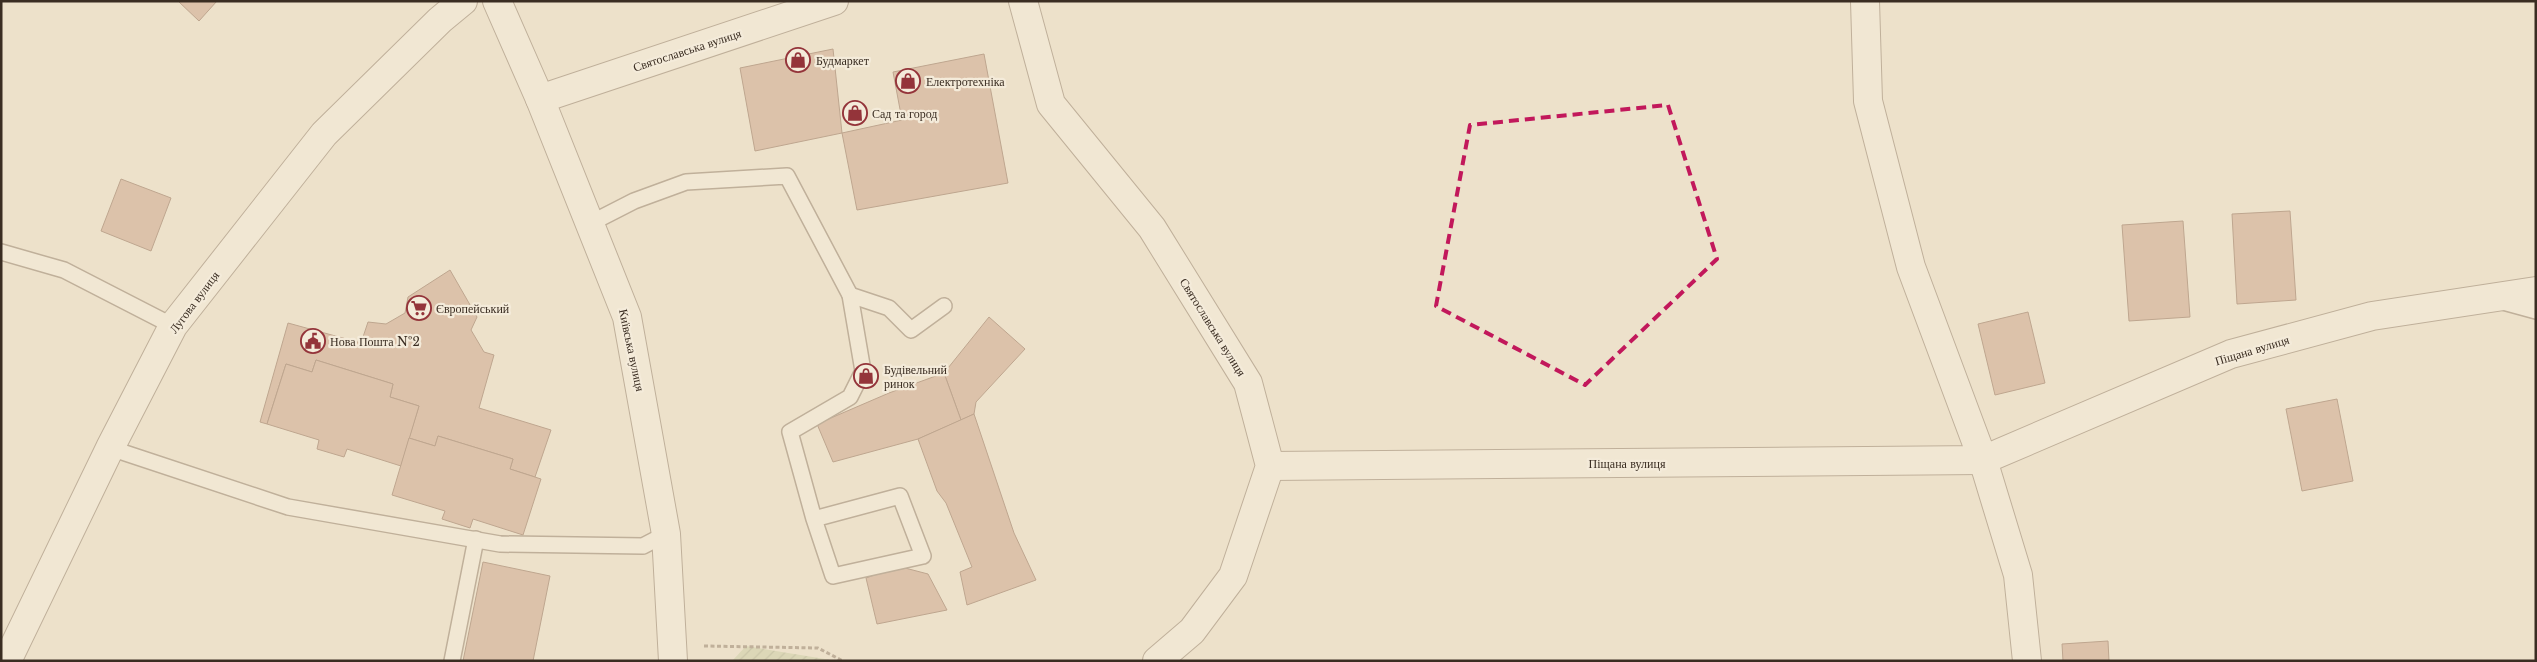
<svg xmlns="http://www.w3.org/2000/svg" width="2537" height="662" font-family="'Libre Baskerville',serif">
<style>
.garden{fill:url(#garden-furrows)}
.building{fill:#c89c84;stroke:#865d47}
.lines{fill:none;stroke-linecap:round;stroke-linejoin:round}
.service-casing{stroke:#897360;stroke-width:18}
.minor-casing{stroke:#897360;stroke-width:30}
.path{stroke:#897360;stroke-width:3;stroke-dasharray:4 2.5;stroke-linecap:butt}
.service{stroke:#f7eede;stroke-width:15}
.minor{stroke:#f7eede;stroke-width:28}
.marked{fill:none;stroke:#c2185b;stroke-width:4;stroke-dasharray:10 6;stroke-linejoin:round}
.labels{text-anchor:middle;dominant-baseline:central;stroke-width:4.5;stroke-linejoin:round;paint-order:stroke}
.street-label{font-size:12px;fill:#3a2d22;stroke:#f4ebda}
.poi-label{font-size:12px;fill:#3a2d22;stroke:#f4ebda;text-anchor:start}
</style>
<defs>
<pattern id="garden-furrows" width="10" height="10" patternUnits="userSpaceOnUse" patternTransform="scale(1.25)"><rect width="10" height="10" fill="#c8cb9f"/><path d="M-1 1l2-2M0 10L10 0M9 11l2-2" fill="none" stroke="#a3a581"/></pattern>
</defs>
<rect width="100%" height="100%" fill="#ede1cb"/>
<path class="garden" d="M746,646L831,660L832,661H732Z"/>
<g class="building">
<path d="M178,1H217L199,21Z"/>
<path d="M833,49L842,133L755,151L740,68Z"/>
<path d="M984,54L1008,183L857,210L842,133L902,120L893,72Z"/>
<path d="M121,179L171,198L151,251L101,231Z"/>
<path d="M2290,211L2296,300L2237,304L2232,214Z"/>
<path d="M2183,221L2190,317L2129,321L2122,225Z"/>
<path d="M450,270L477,317L471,330L484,352L494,355L479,408L551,430L535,477L510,469L513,459L438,436L435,446L409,438L419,406L390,397L393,384L316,360L312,372L286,364L267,424L260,422L288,323L361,343L368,322L386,324L405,313L408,297Z"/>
<path d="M2028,312L2045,383L1995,395L1978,324Z"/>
<path d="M989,317L1025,349L976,402L974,414L961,420L944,373Z"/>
<path d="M316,360L393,384L390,397L419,406L401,466L347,449L344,457L317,449L319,440L267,424L286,364L312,372Z"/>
<path d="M944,373L961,420L918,439L833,462L817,424L889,393Z"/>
<path d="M2337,399L2353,481L2302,491L2286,409Z"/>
<path d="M974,414L1014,533L1036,580L967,605L960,572L972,567L946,503L937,491L918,439Z"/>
<path d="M438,436L513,459L510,469L541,479L523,535L473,519L470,528L442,519L445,511L392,495L409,438L435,446Z"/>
<path d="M483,562L550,576L533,661H463Z"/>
<path d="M905,568L928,574L947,610L877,624L866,578L888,570Z"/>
<path d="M2108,641L2109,661H2063L2062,644Z"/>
</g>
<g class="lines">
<defs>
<g id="service">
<path d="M591,223L634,201L686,182L787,176L850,295L863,371L850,397L790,432L814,519L900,496L923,556L833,576L814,519"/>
<path d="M1,252L64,270L173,326"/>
<path d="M850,295L889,308L911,330L944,306"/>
<path d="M2503,302L2536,311"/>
<path d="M110,448L288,507L500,544L643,546L666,534"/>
<path d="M452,661L476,539"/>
</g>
<g id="minor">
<path d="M497,1L540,99L627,317L666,534L673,661"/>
<path d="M1023,1L1051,104L1152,228L1248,383L1270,466L1233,576L1192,631L1157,661"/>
<path d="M1865,1L1868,101L1911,267L1983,460L2018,575L2027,661"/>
<path d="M540,99L834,1"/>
<path d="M1270,466L1983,460L2231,354L2372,316L2536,291"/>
<path d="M7,661L110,448L173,326L324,134L440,20L463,1"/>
</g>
</defs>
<use href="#service" class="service-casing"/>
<use href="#minor" class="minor-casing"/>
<path class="path" d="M704,646L818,648L843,661"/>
<use href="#service" class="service"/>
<use href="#minor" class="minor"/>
</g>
<path d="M0 0H2537V662H0ZM1668,105L1717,259L1585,385L1436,306L1470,125Z" fill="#ede1cb" fill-opacity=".55" fill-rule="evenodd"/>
<path class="marked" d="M1668,105L1717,259L1585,385L1436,306L1470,125Z"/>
<defs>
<symbol id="shop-ring" viewBox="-11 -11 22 22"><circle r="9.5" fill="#f4ebda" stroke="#94343a" stroke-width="1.5"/><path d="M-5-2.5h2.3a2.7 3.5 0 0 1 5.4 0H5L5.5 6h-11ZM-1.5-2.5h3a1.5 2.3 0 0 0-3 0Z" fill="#94343a"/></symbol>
<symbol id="supermarket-ring" viewBox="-11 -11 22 22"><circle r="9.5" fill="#f4ebda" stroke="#94343a" stroke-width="1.5"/><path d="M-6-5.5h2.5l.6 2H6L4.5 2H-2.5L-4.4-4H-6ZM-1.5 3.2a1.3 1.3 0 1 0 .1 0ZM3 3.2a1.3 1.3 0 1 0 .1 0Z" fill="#94343a"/></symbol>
<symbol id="civic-ring" viewBox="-11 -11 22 22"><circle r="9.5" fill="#f4ebda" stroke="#94343a" stroke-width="1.5"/><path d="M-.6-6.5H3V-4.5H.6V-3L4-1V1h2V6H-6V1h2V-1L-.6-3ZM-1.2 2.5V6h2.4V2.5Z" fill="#94343a"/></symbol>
</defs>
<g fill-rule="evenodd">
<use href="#shop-ring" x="784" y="46" width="28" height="28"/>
<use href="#shop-ring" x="894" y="67" width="28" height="28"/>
<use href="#shop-ring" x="841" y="99" width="28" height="28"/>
<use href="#supermarket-ring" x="405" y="294" width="28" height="28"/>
<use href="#civic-ring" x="299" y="327" width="28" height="28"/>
<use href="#shop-ring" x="852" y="362" width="28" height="28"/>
</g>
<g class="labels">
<g class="street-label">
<text transform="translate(687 50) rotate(-18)">Святославська вулиця</text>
<text transform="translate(194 302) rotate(-53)">Лугова вулиця</text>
<text transform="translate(1213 327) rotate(58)">Святославська вулиця</text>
<text transform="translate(632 350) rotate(78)">Київська вулиця</text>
<text transform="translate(2252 350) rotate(-17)">Піщана вулиця</text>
<text x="1627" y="463">Піщана вулиця</text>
</g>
<g class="poi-label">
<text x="816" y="60">Будмаркет</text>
<text x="926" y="81">Електротехніка</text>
<text x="872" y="113">Сад та город</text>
<text x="436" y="308">Європейський</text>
<text x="330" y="341">Нова Пошта №2</text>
<text x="884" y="369">Будівельний<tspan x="884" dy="14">ринок</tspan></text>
</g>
</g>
<rect width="2537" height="662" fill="none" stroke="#3a2d22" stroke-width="5"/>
</svg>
